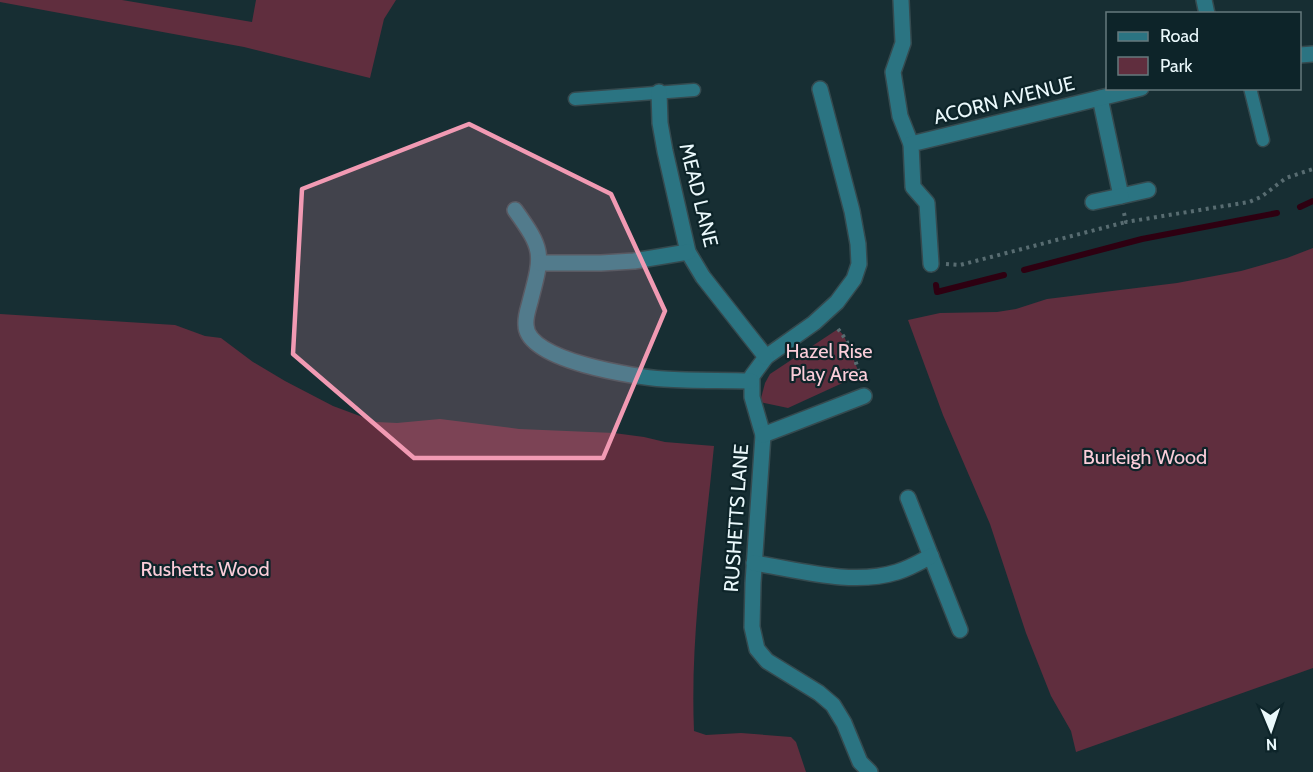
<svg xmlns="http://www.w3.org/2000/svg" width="1313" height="772" font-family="Cabin,sans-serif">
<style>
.green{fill:#602e3e}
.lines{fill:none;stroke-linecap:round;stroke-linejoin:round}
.stream{stroke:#2e0011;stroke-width:6}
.service-casing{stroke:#354a4f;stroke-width:15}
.minor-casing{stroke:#354a4f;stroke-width:18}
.path{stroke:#586c71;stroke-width:4;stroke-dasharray:3 4.5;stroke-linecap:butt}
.service{stroke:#2b7482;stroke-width:12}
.minor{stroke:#2b7482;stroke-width:15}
.marked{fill:#f19ab3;fill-opacity:0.2;stroke:#f19ab3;stroke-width:4.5;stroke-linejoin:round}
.labels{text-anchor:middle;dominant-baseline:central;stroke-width:4.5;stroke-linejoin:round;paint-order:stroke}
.street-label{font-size:20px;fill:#eaf8fb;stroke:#0d2429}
.park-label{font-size:20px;fill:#fbcdd9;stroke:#0d2429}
</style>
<rect width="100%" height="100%" fill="#172e33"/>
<g class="green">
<path d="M0,0H122L252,22L256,0H396L384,19L370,78L244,47L0,2Z"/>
<path d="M1313,248V668L1076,752L1071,731L1051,696L1026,633L990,524L943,415L908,320L940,313L997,312L1016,309L1047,299L1177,283L1241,271L1287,258Z"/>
<path d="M0,314L175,325L205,336L221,338L253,362L285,381L333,406L376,422L397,423L440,419L519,429L614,433L644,437L665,442L714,446C705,541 690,636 694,731L706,735L741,733L791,737L796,742L806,772H0Z"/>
<path d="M838,329L844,336L860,375L788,408L760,402L765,383L770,374Z"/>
</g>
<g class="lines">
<g class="stream">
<path d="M1300,207L1313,201"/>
<path d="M1024,270L1142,239L1277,213"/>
<path d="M936,285L937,292L1004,275"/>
</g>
<defs>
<g id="service">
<path d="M1250,88L1263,140"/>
<path d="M575,99L694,90"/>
</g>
<g id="minor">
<path d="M901,0L903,43L893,72L900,116L911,144"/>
<path d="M1204,0L1207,14"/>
<path d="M1300,55L1313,54"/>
<path d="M820,89L852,211L858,244L859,264L854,279L837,302L814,323L766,357L752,376V397L763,435L753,583L752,627L757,649L767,661L819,693L833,705L844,723L860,762L870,772"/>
<path d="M659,92L660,123L665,151L688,252L703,277L766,357"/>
<path d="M1100,98L1121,196L1148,190"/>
<path d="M1093,202L1121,196"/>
<path d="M515,210C543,249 543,253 531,298C529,307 525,316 526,325C526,361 636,377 664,379C693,381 722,380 751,381"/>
<path d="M540,263H601L634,261L688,252"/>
<path d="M931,264L927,203L913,187L911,144L1141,88"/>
<path d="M763,435L864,396"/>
<path d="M908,498L960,630"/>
<path d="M754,563C799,570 852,586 897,572C910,568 920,562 931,556"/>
</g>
</defs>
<use href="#service" class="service-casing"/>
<use href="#minor" class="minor-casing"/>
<g class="path">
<path d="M1124,213L1126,222L1249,202L1261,197L1286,178L1313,169"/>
<path d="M946,264L960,265L1126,222"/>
<path d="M838,329C850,343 857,363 861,381"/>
</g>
<use href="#service" class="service"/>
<use href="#minor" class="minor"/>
</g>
<path class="marked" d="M469,124L611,194L665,311L603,458H414L293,354L302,189Z"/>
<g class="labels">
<g class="street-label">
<text transform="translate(1004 100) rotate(-14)">ACORN AVENUE</text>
<text transform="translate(699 195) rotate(76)">MEAD LANE</text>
<text transform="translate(736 518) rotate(-86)">RUSHETTS LANE</text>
</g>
<g class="park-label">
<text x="829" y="351">Hazel Rise<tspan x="829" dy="23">Play Area</tspan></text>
<text x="1145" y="457">Burleigh Wood</text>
<text x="205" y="569">Rushetts Wood</text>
</g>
</g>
<rect x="1106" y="12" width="195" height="78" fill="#0d2429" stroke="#65797d" stroke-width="1.5"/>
<rect x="1118" y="32" width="30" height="9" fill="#2b7482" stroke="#65797d" stroke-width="1.5"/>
<text x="1160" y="42" font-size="18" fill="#eaf8fb">Road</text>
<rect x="1118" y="57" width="30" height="18" fill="#602e3e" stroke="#65797d" stroke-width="1.5"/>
<text x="1160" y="72" font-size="18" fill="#eaf8fb">Park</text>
<g transform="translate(1271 730) rotate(178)" stroke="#0d2429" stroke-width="4.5" paint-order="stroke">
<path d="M0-4.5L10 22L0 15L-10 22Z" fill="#eaf8fb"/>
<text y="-9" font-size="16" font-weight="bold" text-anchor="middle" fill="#eaf8fb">N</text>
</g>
</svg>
